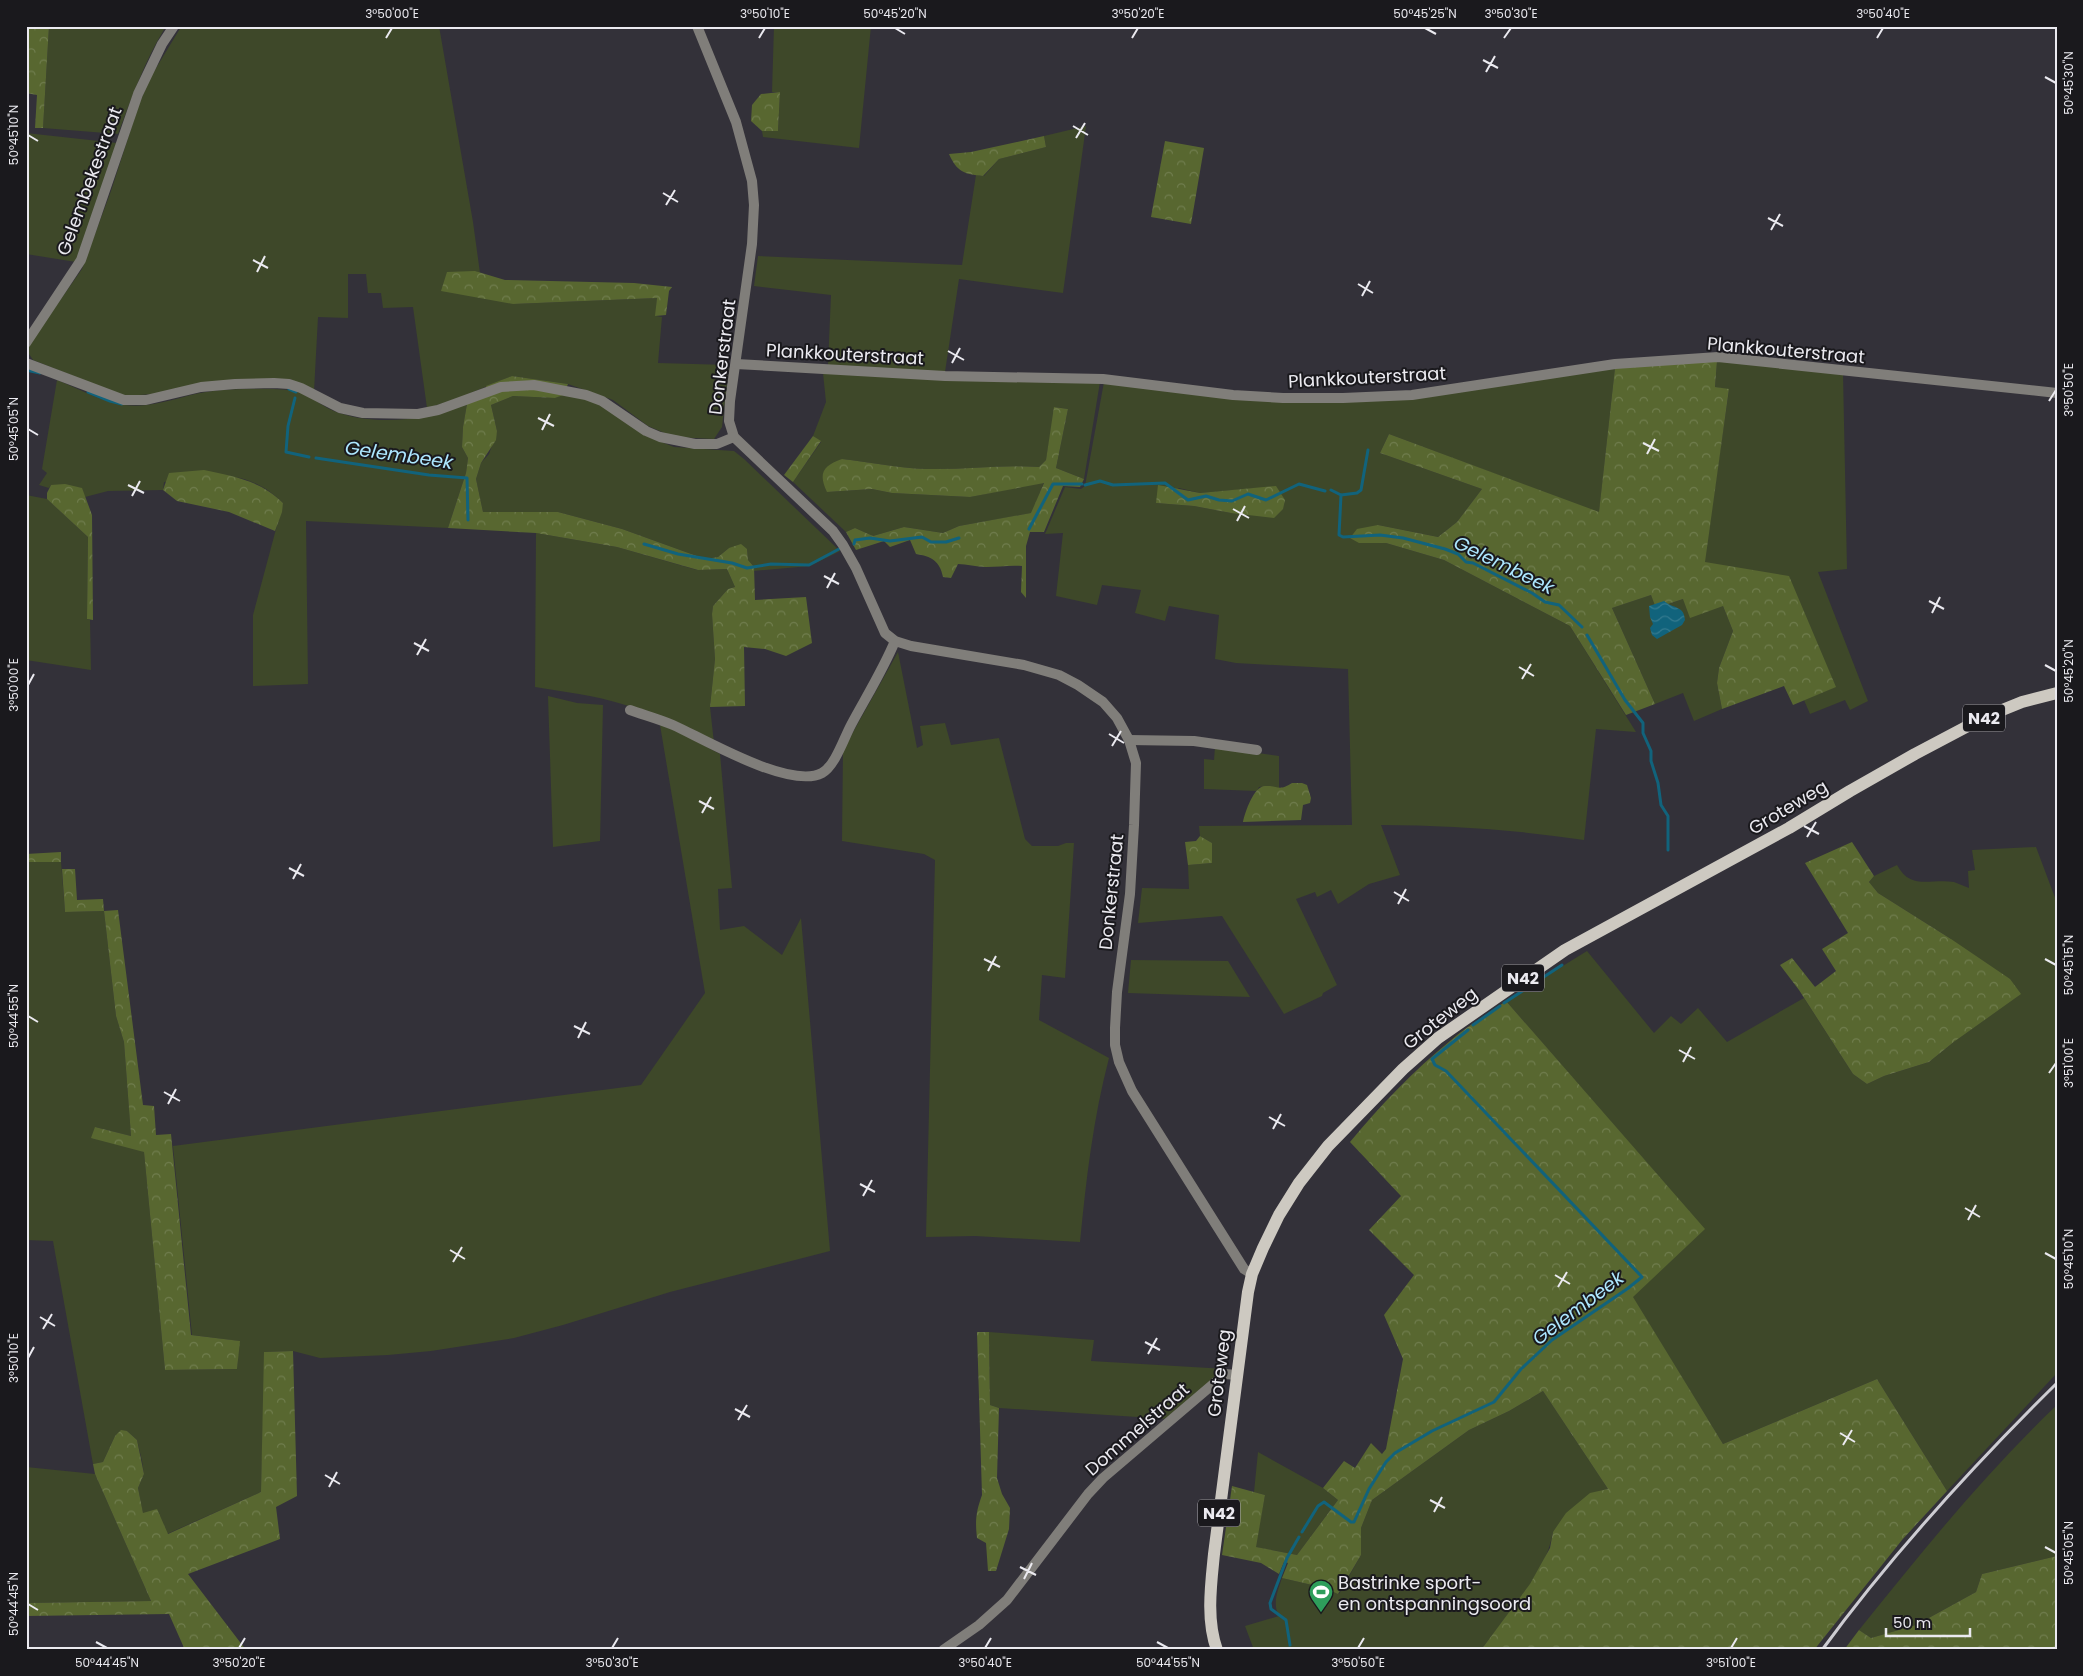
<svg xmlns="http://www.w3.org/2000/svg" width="2083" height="1676" font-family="Poppins,sans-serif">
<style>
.grass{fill:#3e4829;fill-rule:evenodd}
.forest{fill:url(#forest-crowns)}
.water{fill:url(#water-waves)}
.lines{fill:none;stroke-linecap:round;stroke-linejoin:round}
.stream{stroke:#11637c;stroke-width:3}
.minor{stroke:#807e7a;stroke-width:10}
.primary{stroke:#cdc9c1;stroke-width:12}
.rail{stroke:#cdccd2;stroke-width:3}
.ticks{fill:none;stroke:#ebeaf0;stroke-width:2}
.labels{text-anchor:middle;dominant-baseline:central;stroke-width:4;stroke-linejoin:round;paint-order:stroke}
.shield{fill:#1a191d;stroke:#acabb1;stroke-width:1}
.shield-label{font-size:16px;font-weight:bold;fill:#ebeaf0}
.street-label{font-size:18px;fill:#ebeaf0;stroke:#1a191d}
.poi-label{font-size:18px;fill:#ebeaf0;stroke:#1a191d;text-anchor:start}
.water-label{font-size:19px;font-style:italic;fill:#ade7ff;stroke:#1a191d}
.neatline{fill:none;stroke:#ebeaf0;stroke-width:2}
.ticks-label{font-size:12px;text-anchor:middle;fill:#ebeaf0}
</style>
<defs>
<pattern id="forest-crowns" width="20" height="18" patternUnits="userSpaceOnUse" patternTransform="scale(1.25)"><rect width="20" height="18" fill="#586730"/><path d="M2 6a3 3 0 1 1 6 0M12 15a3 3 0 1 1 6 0" fill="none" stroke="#707d4e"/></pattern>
<pattern id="water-waves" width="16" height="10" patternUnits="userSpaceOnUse" patternTransform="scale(1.25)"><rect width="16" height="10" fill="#11637c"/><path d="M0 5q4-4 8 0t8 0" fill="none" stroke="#347a8f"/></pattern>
</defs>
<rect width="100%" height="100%" fill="#333139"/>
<g class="grass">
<path d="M49,26H166C145,60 132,97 118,134L43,128Z"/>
<path d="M439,26L473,222L480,273L475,271L513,304L657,298L656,316L662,317L658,363L729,365L722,427L714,439L674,437L648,426L613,400L568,384L512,376L454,400L427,408L413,307L383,308L381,293H368L366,274H348V318L318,317L314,391L290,379H240L155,394L124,396L33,360L27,351L30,343L82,269L111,191L139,104L150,78L181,27Z"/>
<path d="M774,26H871L859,148L763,137L762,131H778L780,92H772Z"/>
<path d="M1086,126L1063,293L959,279L945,372L828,365L831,295L754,286L758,256L962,265L976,175L984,176L999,159L1046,147L1044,136Z"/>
<path d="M26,133L117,143L76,262L26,254Z"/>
<path d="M1717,361L1843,373L1847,569L1818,572L1868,701L1850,710L1845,700L1810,714L1804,700L1835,687L1704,562L1729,390L1715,387Z"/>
<path d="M1615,368L1599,513L1389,434L1380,453L1482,489L1457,522L1438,537L1378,525L1359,543H1386L1444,560L1570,626L1636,732L1596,729L1584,840C1517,830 1449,825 1381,825L1400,875L1369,884L1338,904L1331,890L1317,897L1315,892L1296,899L1337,985L1323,993L1322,996L1284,1014L1222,916L1138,923L1142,888L1189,889L1188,865L1212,863V843L1200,836L1199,826L1352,825L1348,669L1236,663L1215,659L1219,615L1169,606L1165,621L1135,613L1141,590L1102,585L1097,605L1056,596L1063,533L1045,534L1065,487L1081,489L1085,486L1104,382L1358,401ZM1179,488L1200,493L1258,488L1231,513L1194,506L1156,503Z"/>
<path d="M823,373L1100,382L1084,479L1056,468L1068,409L1055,407L1046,460L1039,467C1001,464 964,470 926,469C898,468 869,462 842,459L827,492L872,489L892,493L970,497L1044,482L1032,513L959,526L943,533L904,527L873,536L855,528L846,532L793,482L821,442L813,436L826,402Z"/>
<path d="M57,380C79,389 102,402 125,405C152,409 180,396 206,392C230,388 266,388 290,390C306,391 319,405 334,411C374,427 428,420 467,404L463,427L462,447L468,458L466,473L448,528L306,521L308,684L253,686V615L283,503C270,490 254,480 234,477L164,482L163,490L108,491L85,497L81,488L51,485L49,488L39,485L47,473L42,469Z"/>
<path d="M564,393L598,403L649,437L674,447L734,451L744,459L840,551L810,566L753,571L754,567L748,560L747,549L729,548L718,557L705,559L622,529L558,512H483L476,479L481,463L489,454L497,431L491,405L513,396L555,398Z"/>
<path d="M26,495L47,499L88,537L87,619L90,620L91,670L26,660Z"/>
<path d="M536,533L617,547L697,570L727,569L735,587L728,589L713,606L712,614L715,659L710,707L714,743C685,728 654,713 622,704C594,695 564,692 535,687Z"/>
<path d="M1651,595L1657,608L1683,599L1723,606L1733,631L1719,668L1717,683L1722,709L1694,721L1683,693L1655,704L1612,608Z"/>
<path d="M898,652L917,748L923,745L920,726L945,723L951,745L999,738L1025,839L1032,846H1058L1066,843H1074L1065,978L1042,975L1039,1020L1109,1058C1093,1119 1086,1180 1080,1242L975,1236L926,1237L935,860L924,854L842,841L843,750Z"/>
<path d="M548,696L577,703L603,705L600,841L553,847Z"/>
<path d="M660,725L677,731L720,754L732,888L718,889L720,930L744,926L782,955L801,918L830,1251L670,1292L563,1325L514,1338L431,1351L388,1355L320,1358L293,1351L265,1352L261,1492L167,1534L143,1514L138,1488L144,1474L142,1461L137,1440L127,1431L115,1436L103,1462L93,1464L53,1241L26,1240V862H61L65,912L104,911L116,1016L124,1042L131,1136L95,1127L144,1152L165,1370L237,1369L239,1341L192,1335L173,1146L641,1085L705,993Z"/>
<path d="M1215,747L1279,756V789L1269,786L1259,787L1257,791L1204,789V759L1214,760Z"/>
<path d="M2036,847L2057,903V1373L1947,1491L1877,1379L1723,1444L1632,1297L1704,1229L1506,1001L1587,951L1654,1033L1671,1016L1681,1024L1698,1008L1727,1042L1804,998L1853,1074L1867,1084L1884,1076L1929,1062L1955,1041L1951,939L1878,893L1869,882L1874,876L1897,865C1911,891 1931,878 1954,882C1959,884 1964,886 1969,888L1968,871L1975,870L1972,850Z"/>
<path d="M1131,960L1228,961L1250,997L1128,993Z"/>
<path d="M989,1332L1094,1340L1091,1361L1226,1369L1168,1419L999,1408L990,1405Z"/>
<path d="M1543,1391L1608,1489L1553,1532C1545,1577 1507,1615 1481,1650H1254L1245,1626L1279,1616C1272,1604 1278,1590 1282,1578L1325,1588L1339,1594L1361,1555V1528L1372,1500L1469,1430L1509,1411Z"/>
<path d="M2057,1405V1556L1982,1574L1976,1592L1916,1625L1871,1638L1859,1630C1922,1552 1984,1474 2057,1405Z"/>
<path d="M1258,1452L1323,1488L1338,1500L1297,1555L1255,1547L1265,1495L1254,1492Z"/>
<path d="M26,1467L95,1474L151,1601L26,1603Z"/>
</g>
<g class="forest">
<path d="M26,26H49L43,128H35L37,95L26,93Z"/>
<path d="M780,92L778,131H762L751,121L752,105L761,94Z"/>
<path d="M1044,136L1046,147L999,159L983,176C964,174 957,172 949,154L971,152Z"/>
<path d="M1165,141L1204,148L1191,224L1151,217Z"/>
<path d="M475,271L505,280L634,283L672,287L669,291L666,315L655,316L657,298L513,304L441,291L447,272Z"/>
<path d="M1717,361L1715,387L1729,389L1705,562L1789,576L1836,687L1793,705L1784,686L1722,709L1717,683L1719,668L1733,631L1723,606L1690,618L1683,599L1656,608L1651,595L1612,608L1655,704L1626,715L1570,626L1444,560L1386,543H1359L1350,538L1357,529L1378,525L1438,537L1457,522L1482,489L1380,453L1389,434L1599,512L1615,368Z"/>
<path d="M512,376L568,384L563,395L555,398L513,396L491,405L497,431L496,440L481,463L476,479L483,512H558L622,529L705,559L718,557L729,548L741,544L747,549L748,560L754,567L755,600L806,597L812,643L786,656L765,649L744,647L745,706L710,707L715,659L712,614L713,606L728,589L735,587L727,569L698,570L617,547L536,533L448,528L466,473L468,458L462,447L463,427L467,404L488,394L486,386Z"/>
<path d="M1054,407L1068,409L1056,468L1084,479L1080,487L1063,486L1044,532H1030L1026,546V598L1021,592L1022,566C1009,565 998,567 986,567C976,567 967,564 958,564L951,578L943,577C940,561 931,556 916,554L910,540L890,547L884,541L856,550L846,532L855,528L873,536L904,527L943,533L959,526L1031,513L1044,483L970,497L892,493L872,489L827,492C818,473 823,466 842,459C869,462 898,468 926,469C964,470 1001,464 1039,467L1046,460Z"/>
<path d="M813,436L821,441L793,482L784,475Z"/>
<path d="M204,470C235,477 260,480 283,503L282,512L275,531L229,512L177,501L163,490L169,473Z"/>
<path d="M65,484L82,488L92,515L93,620L87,619L88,537L47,499V493L51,485Z"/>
<path d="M1158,485L1200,493L1276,486L1285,500L1283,509L1274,518L1231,513L1194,506L1156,503Z"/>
<path d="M1292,783H1302L1307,785L1311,798L1310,803L1303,805L1301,820L1243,822C1245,812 1254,786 1265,786C1278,785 1278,792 1292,783Z"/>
<path d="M1200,836L1212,843V863L1188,865L1185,842L1196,841Z"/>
<path d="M1852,842L1874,876L1869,882L1878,893L1951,939L2010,979L2021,994L1955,1041L1929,1062L1884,1076L1867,1084L1853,1074L1799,990L1780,965L1792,958L1815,987L1836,971L1822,949L1848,933L1805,863Z"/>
<path d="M61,852V862H26V854Z"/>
<path d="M62,869H75L77,900L103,899L104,911L118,910L143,1105L154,1106L156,1135L171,1134L191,1335L240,1341L237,1369L165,1370L144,1152L91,1138L95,1127L131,1136L124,1042L116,1016L104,911L65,912Z"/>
<path d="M1506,1001L1705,1229L1633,1297L1723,1444L1877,1379L1947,1491L1902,1540L1814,1650H1481L1530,1584L1550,1548L1553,1532L1566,1513L1590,1493L1608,1489L1543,1391L1509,1411L1469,1430L1372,1500L1361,1528V1555L1338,1594L1325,1588L1282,1578L1288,1563L1284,1562L1279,1574L1261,1563L1222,1555L1232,1486L1265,1495L1256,1547L1297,1555L1338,1500L1323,1488L1344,1461L1355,1468L1371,1443L1382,1454L1386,1449L1403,1359L1384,1315L1414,1275L1369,1230L1401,1196L1350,1142C1380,1106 1414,1070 1450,1041C1467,1026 1488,1014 1506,1001Z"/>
<path d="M977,1332H989L990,1405L999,1408L997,1478L1002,1494L1010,1508L1009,1529L996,1571H988L986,1543L977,1538C975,1520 976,1512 982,1495Z"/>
<path d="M293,1351L297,1496L276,1507L280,1539L188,1574L246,1650H185L169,1614L26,1616V1603L151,1601L95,1474L93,1464L103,1462L115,1436L121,1430L127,1431L137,1440L144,1474L138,1488L143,1513L157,1509L168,1534L261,1492L264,1352Z"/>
<path d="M2057,1556V1650H1844L1859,1630L1871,1638L1916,1625L1976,1592L1982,1574Z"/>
</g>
<path class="water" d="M1664,601C1673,609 1684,605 1685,620L1682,625L1657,639L1652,635L1650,628L1653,624L1650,617L1649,606Z"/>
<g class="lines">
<g class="stream">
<path d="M26,370L40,373"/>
<path d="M289,389L296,392"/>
<path d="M88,392L110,401L122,404"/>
<path d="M295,398L288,426L286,452L309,457"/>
<path d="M316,458L429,475L467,478L468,520"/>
<path d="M1085,485L1100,481L1113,485L1165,483L1188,500L1206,496L1219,500L1232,501L1248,494L1266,500L1299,484L1325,491"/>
<path d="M1331,490L1341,495L1339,535L1343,537L1380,535L1403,538L1445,549L1458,554L1466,562L1473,563L1532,593L1545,602L1559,605L1582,627"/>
<path d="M1341,495L1357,493L1361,490L1368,450"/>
<path d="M1029,529L1053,484H1082"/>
<path d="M644,544L678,554L732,563L747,568L771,564L809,565L839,549"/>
<path d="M854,544L855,540L870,538L890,541L922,537L931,542H946L959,538"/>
<path d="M1587,635L1625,700L1643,723V733L1651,751V761L1658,783L1661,805L1668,816V850"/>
<path d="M1504,1003L1562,965"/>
<path d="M1473,1025L1500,1006"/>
<path d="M1302,1532L1318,1506L1324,1502L1351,1522H1354L1369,1489L1386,1462L1395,1453L1432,1431L1494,1402L1521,1369L1552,1340L1627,1289L1642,1277L1446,1071L1435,1065L1432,1059L1468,1030"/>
<path d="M1290,1645L1286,1620L1271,1609L1270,1603L1287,1558L1299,1537"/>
<path d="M1289,1650V1648"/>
</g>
<g class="minor">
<path d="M697,26L736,122L752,181L754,205L752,244L730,401L729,421L734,437L833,531L843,545L856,568L885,633L895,641L911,646L1024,665L1059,675L1078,685L1103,702L1117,718L1129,740L1136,763L1134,825L1130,894L1117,992L1115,1028V1045L1119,1062L1132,1091L1244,1269L1252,1274"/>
<path d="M26,343L81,260L138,94L162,44L174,26"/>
<path d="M26,363L124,400H146L201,387L235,384L274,383L289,384L301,388L340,408L363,413L418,414L438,410L501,387L534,385L586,395L602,401L646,431L660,437L695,444H717L734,437"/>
<path d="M736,364L945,376L1103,379L1233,395L1283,398H1343L1412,395L1615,364L1718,357L2057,393"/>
<path d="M630,710C644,715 659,719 673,725C704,739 790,790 822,773C835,766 844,738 851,725C866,697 883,670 895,641"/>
<path d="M1129,740L1194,741L1257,750"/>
<path d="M943,1650L979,1625L1007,1600L1088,1494L1103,1478L1225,1374L1237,1375"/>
</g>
<path class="primary" d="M1217,1650C1206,1620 1211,1584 1214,1554L1248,1292L1252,1274L1263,1248L1279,1215L1299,1183L1328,1146L1403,1069L1438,1038L1565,950L1789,828L1850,791L1915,754L1985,717L2022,702L2057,693"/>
<path class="rail" d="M1822,1650C1892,1554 1973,1466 2057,1383"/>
</g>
<path class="ticks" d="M895,28L905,34M1425,28L1436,34M386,38L392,28M759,38L765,28M1132,38L1138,28M1504,38L1511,28M1877,38L1883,28M1483,60L1498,68M1486,72L1495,56M2045,77L2056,83M1073,126L1088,135M28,135L38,141M1076,138L1085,123M663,193L678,202M666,205L675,190M1768,218L1783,226M1771,230L1780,214M253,260L268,268M257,272L265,256M1358,284L1373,293M1362,296L1370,281M948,351L964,360M952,363L960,348M2049,401L2056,390M538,418L554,426M28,429L38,435M542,430L550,414M1643,443L1659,451M1647,454L1655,439M128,485L144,493M132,496L140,481M1233,509L1249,518M1237,521L1245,506M824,576L839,584M827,588L835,573M1929,601L1944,609M1932,613L1940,597M414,643L429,651M417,655L426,639M2045,665L2056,671M1519,667L1534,676M1522,679L1531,664M28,685L34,674M1109,734L1124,743M1112,746L1121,731M699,801L714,809M702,813L711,797M1804,826L1819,834M1807,837L1816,822M289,868L304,876M293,879L301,864M1394,892L1409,901M1398,904L1406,889M984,959L1000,967M2045,959L2056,965M988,971L996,956M28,1016L38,1022M574,1026L590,1034M578,1038L586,1022M1679,1050L1695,1059M1683,1062L1691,1047M2049,1073L2056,1063M164,1092L180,1101M168,1104L176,1089M1269,1117L1285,1126M1273,1129L1281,1114M860,1184L875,1192M863,1196L872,1180M1965,1208L1980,1217M1968,1220L1976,1205M450,1250L465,1259M2045,1253L2056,1259M453,1262L462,1247M1555,1275L1570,1284M1558,1287L1567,1272M40,1317L55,1326M43,1329L52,1314M1145,1342L1160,1350M1148,1354L1157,1338M28,1358L34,1347M735,1409L750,1417M738,1420L747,1405M1840,1433L1855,1442M1843,1445L1852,1430M325,1475L340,1484M329,1487L337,1472M1430,1500L1445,1508M1434,1512L1442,1497M2045,1547L2056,1553M1020,1567L1036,1575M1024,1579L1032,1563M28,1604L38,1610M96,1642L107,1648M1157,1642L1168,1648M239,1648L245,1638M612,1648L618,1638M985,1648L991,1638M1358,1648L1364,1638M1731,1648L1737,1638"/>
<defs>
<symbol id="stadium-pin" viewBox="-11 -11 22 30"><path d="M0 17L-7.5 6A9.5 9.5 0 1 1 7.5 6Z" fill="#2e9e5b" stroke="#1a191d"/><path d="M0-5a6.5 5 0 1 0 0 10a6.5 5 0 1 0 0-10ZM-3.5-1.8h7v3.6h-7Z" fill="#fff"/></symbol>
</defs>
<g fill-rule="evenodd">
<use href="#stadium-pin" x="1307" y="1578" width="28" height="38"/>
</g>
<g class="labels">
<g class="shield">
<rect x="1963" y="704.5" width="42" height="27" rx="4"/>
<rect x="1502" y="964.5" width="42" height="27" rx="4"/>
<rect x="1198" y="1499.5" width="42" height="27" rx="4"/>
</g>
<g class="shield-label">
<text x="1984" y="718">N42</text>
<text x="1523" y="978">N42</text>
<text x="1219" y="1513">N42</text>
</g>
<g class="street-label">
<text transform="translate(89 181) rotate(-70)">Gelembekestraat</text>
<text transform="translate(1786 350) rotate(5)">Plankkouterstraat</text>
<text transform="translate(845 354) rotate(3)">Plankkouterstraat</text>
<text transform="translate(722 357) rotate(-83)">Donkerstraat</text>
<text transform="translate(1367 377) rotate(-3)">Plankkouterstraat</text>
<text transform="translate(1788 807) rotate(-31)">Groteweg</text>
<text transform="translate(1111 892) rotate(-84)">Donkerstraat</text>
<text transform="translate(1440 1018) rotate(-38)">Groteweg</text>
<text transform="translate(1219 1373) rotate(-83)">Groteweg</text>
<text transform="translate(1137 1429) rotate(-41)">Dommelstraat</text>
</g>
<g class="poi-label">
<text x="1338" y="1582">Bastrinke sport-<tspan x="1338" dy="21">en ontspanningsoord</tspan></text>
</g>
<g class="water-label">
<text transform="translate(399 455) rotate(8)">Gelembeek</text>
<text transform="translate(1504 565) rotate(26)">Gelembeek</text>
<text transform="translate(1578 1308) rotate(-37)">Gelembeek</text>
</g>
</g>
<rect width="2083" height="1676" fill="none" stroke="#1a191d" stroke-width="55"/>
<path d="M1886 1628v8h84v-8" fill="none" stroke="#ebeaf0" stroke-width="2.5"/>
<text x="1893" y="1628" font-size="15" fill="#ebeaf0" stroke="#1a191d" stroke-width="4" paint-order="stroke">50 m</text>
<rect x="28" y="28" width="2028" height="1620" class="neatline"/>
<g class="ticks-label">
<text x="392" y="18">3°50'00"E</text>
<text x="765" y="18">3°50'10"E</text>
<text x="895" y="18">50°45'20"N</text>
<text x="1138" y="18">3°50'20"E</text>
<text x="1425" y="18">50°45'25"N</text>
<text x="1511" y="18">3°50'30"E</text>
<text x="1883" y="18">3°50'40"E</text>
<text transform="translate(2069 83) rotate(-90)" y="4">50°45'30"N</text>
<text transform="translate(14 135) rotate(-90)" y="4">50°45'10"N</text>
<text transform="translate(2069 390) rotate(-90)" y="4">3°50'50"E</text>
<text transform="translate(14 429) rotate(-90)" y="4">50°45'05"N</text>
<text transform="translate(2069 671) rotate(-90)" y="4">50°45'20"N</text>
<text transform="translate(14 685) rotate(-90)" y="4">3°50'00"E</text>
<text transform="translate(2069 965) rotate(-90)" y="4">50°45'15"N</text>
<text transform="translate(14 1016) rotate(-90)" y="4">50°44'55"N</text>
<text transform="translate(2069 1063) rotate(-90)" y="4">3°51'00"E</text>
<text transform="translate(2069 1259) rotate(-90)" y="4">50°45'10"N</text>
<text transform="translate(14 1358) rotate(-90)" y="4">3°50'10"E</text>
<text transform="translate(2069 1553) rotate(-90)" y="4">50°45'05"N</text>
<text transform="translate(14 1604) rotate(-90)" y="4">50°44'45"N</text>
<text x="107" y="1667">50°44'45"N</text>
<text x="239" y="1667">3°50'20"E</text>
<text x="612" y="1667">3°50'30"E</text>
<text x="985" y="1667">3°50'40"E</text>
<text x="1168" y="1667">50°44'55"N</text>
<text x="1358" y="1667">3°50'50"E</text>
<text x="1731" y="1667">3°51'00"E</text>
</g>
</svg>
